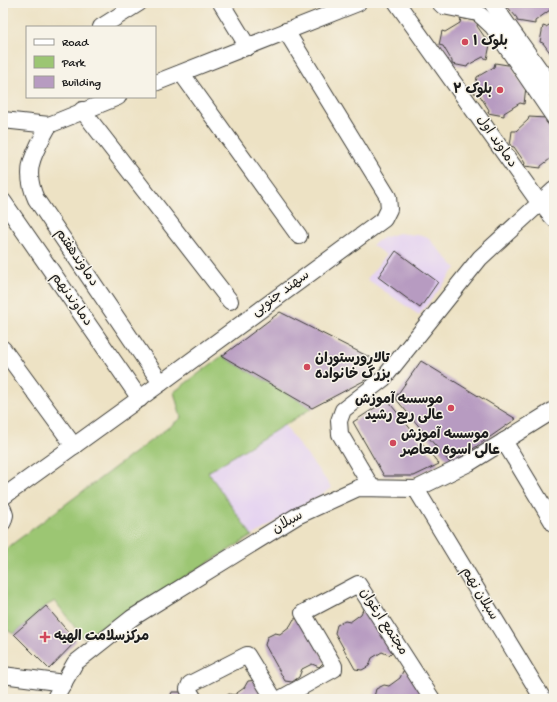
<svg xmlns="http://www.w3.org/2000/svg" width="557" height="702" font-family="'Gochi Hand','Playpen Sans Arabic',sans-serif">
<style>
.built{fill:#e5d3f1}
.green{fill:#9cc673;stroke:#5c7148}
.building{fill:#b79bc1}
.lines{fill:none;stroke-linecap:round;stroke-linejoin:round}
.minor-casing{stroke:#3b3a35;stroke-width:18}
.minor{stroke:#fff;stroke-width:16}
.poi-dot{fill:#d1495b;stroke:#f7f3e8;stroke-width:1.5}
.labels{text-anchor:middle;dominant-baseline:central;stroke-width:3;stroke-linejoin:round;paint-order:stroke}
.poi-label{font-size:14px;font-weight:bold;fill:#1c1c1c;stroke:#f7f3e8;text-anchor:start}
.street-label{font-size:14px;fill:#1c1c1c;stroke:#f7f3e8}
</style>
<rect width="100%" height="100%" fill="#f7f3e8"/>
<filter id="ink" filterUnits="userSpaceOnUse"><feTurbulence type="fractalNoise" baseFrequency=".025" numOctaves="2"/><feDisplacementMap in="SourceGraphic" scale="8" xChannelSelector="R" yChannelSelector="G"/><feConvolveMatrix kernelMatrix="1 2 1 2 8 2 1 2 1" color-interpolation-filters="sRGB"/></filter>
<filter id="wash" filterUnits="userSpaceOnUse"><feTurbulence type="fractalNoise" baseFrequency=".012" numOctaves="4" result="noise"/><feDisplacementMap in="SourceGraphic" scale="16" xChannelSelector="R" yChannelSelector="G"/><feGaussianBlur stdDeviation="0.9" result="paint"/><feColorMatrix in="noise" values="0 0 0 0 0 0 0 0 0 0 0 0 0 0 0 0 0 1.4 0 .05"/><feComposite in="paint" operator="in"/></filter>
<g filter="url(#wash)">
<rect width="100%" height="100%" fill="#ede2c4"/>
<g class="built">
<path d="M398,233L426,236L456,268L419,315L367,279L386,255L372,245L382,238Z"/>
<path d="M284,425L332,488L252,536L208,472Z"/>
</g>
<path class="green" d="M222,356L312,408L208,472L252,536L83,638L55,601L46,606L14,634L3,628V551L181,418L174,392Z"/>
<g id="blocks">
<g class="building">
<path d="M503,3H554V12L550,10L535,21V24L517,21V18L506,5H503Z"/>
<path d="M461,18L478,22L477,26L486,39L491,40L487,59L483,57L468,65L467,67L452,64V61L443,46L439,45L442,31L445,32L460,23Z"/>
<path d="M554,22V58L543,43L540,42L543,26L546,27Z"/>
<path d="M495,63L514,66L513,69L523,86H526L524,104L520,103L504,113V116L488,113L489,110L479,94L474,93L477,77L494,67Z"/>
<path d="M529,117L546,118V122L554,131V156L541,166V168L524,166L525,163L514,147L510,146L512,131H516L528,120Z"/>
<path d="M396,251L438,282L420,308L378,277Z"/>
<path d="M280,312L373,359V376L312,408L222,356Z"/>
<path d="M421,361L516,419L451,464L395,398Z"/>
<path d="M387,400L439,464L414,476H384L353,422Z"/>
<path d="M46,606L76,641L49,669L14,634Z"/>
<path d="M364,607L395,649L389,655L382,652L372,658L369,666L362,670L355,669L335,633L337,625L345,621L350,622L361,614Z"/>
<path d="M304,618L325,661L319,667L312,664L302,669L299,677L292,682L285,681L265,645L267,637L275,633L280,634L290,626L294,619Z"/>
<path d="M414,670L430,699H375L374,697L376,689L384,685L389,686L400,678L403,671Z"/>
<path d="M258,680L269,699H221L229,694L234,695L244,688L248,681Z"/>
<path d="M172,692H183L187,699H169Z"/>
</g>
</g>
</g>
<g filter="url(#ink)">
<use href="#blocks" fill-opacity="0" stroke="#3b3a35" stroke-width="1"/>
<g class="lines">
<defs>
<g id="minor">
<path d="M221,3L248,47"/>
<path d="M397,3L536,198L554,219"/>
<path d="M440,3L443,6L478,13L493,27L554,117"/>
<path d="M492,3L554,90"/>
<path d="M101,27L139,3"/>
<path d="M182,74L299,236"/>
<path d="M155,83L358,3"/>
<path d="M82,110L230,301"/>
<path d="M3,120L49,125L118,97"/>
<path d="M49,125C35,152 22,168 36,199L161,383"/>
<path d="M3,201L140,399"/>
<path d="M3,349L74,446"/>
<path d="M504,441L554,524"/>
<path d="M372,488L340,434L339,421L343,410L383,379L480,258L554,190"/>
<path d="M416,489L543,699"/>
<path d="M3,497L161,383L384,219L389,209L388,197L286,31"/>
<path d="M3,509L5,515L3,522"/>
<path d="M3,675L64,683"/>
<path d="M56,699V696L75,663L132,618L297,516L358,488L416,489L469,463L554,410"/>
<path d="M194,699L188,689L190,684L247,655L274,699"/>
<path d="M280,699L334,669V666L303,613L358,584L432,699"/>
</g>
</defs>
<use href="#minor" class="minor-casing"/>
<use href="#minor" class="minor"/>
</g>
</g>
<g class="poi-dot">
<circle cx="465" cy="42" r="4"/>
<circle cx="500" cy="90" r="4"/>
<circle cx="307" cy="367" r="4"/>
<circle cx="451" cy="408" r="4"/>
<circle cx="393" cy="443" r="4"/>
<path d="M43 631h4v4h4v4h-4v4h-4v-4h-4v-4h4z"/>
</g>
<g class="labels">
<g class="poi-label">
<text x="473" y="42">بلوک ۱</text>
<text x="492" y="90" text-anchor="end">بلوک ۲</text>
<text x="315" y="359">تالارورستوران<tspan x="315" dy="16">بزرگ خانواده</tspan></text>
<text x="443" y="400" text-anchor="end">موسسه آموزش<tspan x="443" dy="16">عالی ربع رشید</tspan></text>
<text x="401" y="435">موسسه آموزش<tspan x="401" dy="16">عالی اسوه معاصر</tspan></text>
<text x="54" y="637">مرکزسلامت الهیه</text>
</g>
<g class="street-label">
<text transform="translate(496 142) rotate(55)">دماوند اول</text>
<text transform="translate(76 258) rotate(56)">دماوندهفتم</text>
<text transform="translate(281 294) rotate(-36)">سهند جنوبی</text>
<text transform="translate(71 300) rotate(55)">دماوندنهم</text>
<text transform="translate(288 523) rotate(-30)">سبلان</text>
<text transform="translate(479 594) rotate(59)">سبلان نهم</text>
<text transform="translate(383 622) rotate(57)">مجتمع ارغوان</text>
</g>
</g>
<rect width="557" height="702" fill="none" stroke="#f7f3e8" stroke-width="16"/>
<rect x="26" y="26" width="130" height="72" fill="#f7f3e8" stroke="#9f9d96"/>
<rect x="34" y="39" width="20" height="6" fill="#ffffff" stroke="#9f9d96"/>
<text x="62" y="46" font-size="12" fill="#1c1c1c">Road</text>
<rect x="34" y="56" width="20" height="12" fill="#9cc673" stroke="#9f9d96"/>
<text x="62" y="66" font-size="12" fill="#1c1c1c">Park</text>
<rect x="34" y="76" width="20" height="12" fill="#b79bc1" stroke="#9f9d96"/>
<text x="62" y="86" font-size="12" fill="#1c1c1c">Building</text>
</svg>
